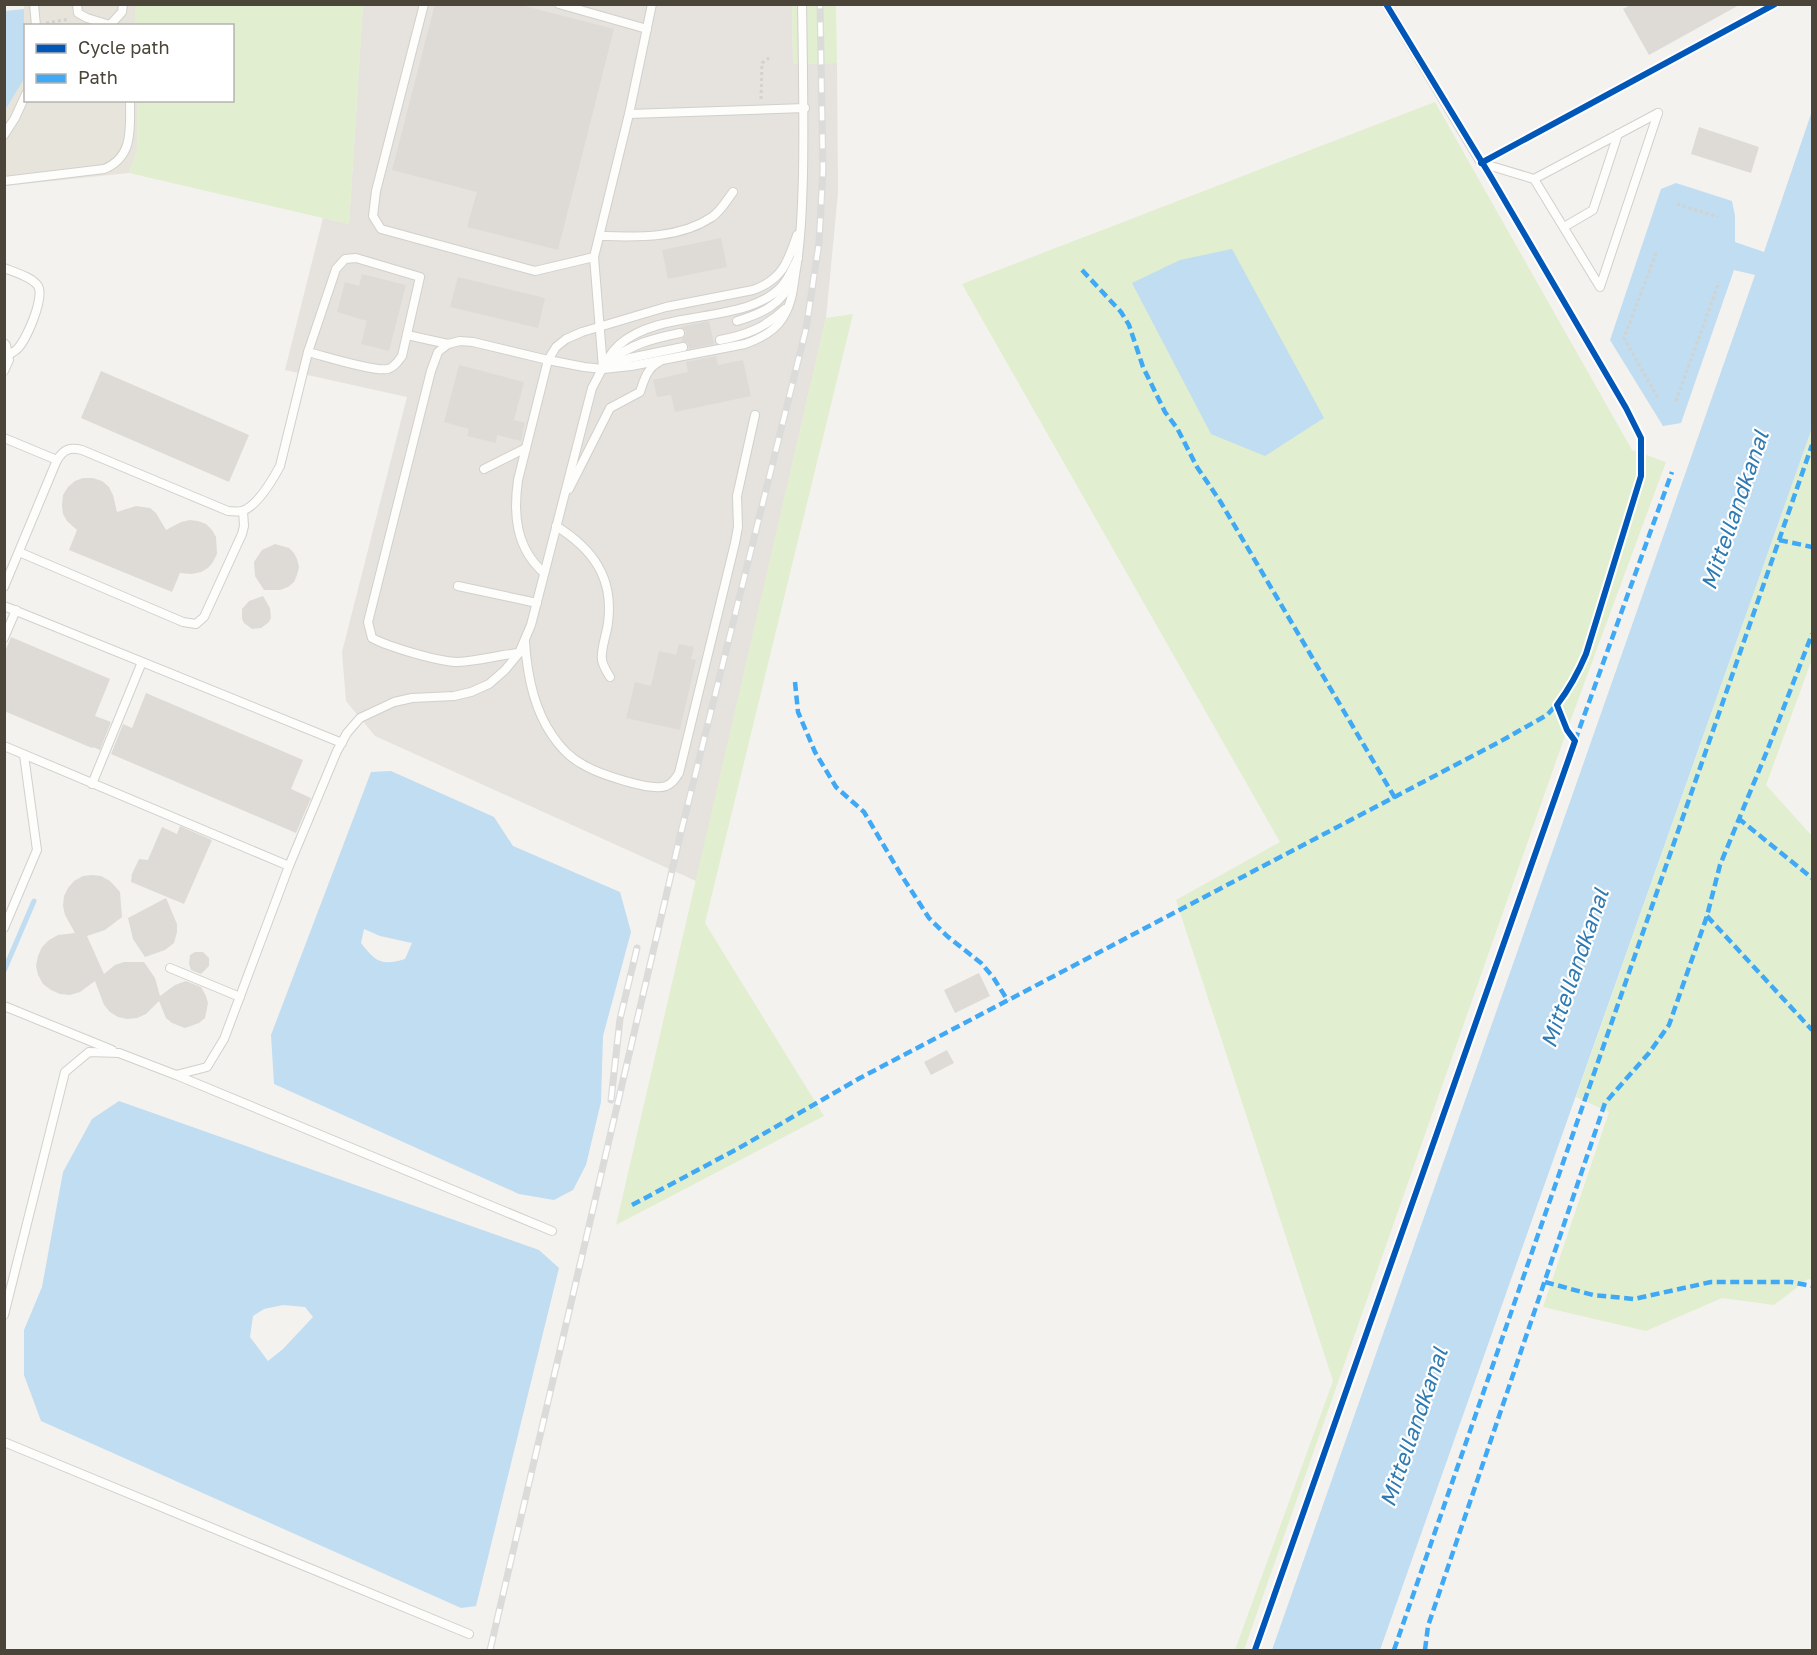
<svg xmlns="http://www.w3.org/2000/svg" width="1817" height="1655" font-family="'Golos Text',sans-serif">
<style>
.residential{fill:#e7e4dc}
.industrial{fill:#e6e2de}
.green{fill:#e1eecf}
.parking{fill:#e6e3df}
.water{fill:#c0ddf1;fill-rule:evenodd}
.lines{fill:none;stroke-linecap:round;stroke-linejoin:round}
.stream{stroke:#c0ddf1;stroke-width:5}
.building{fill:#dedbd6}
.service-casing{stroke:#d2d0cb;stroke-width:10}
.path{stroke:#d3d2cc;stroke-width:3;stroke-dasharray:3 3;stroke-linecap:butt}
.service{stroke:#fdfdfc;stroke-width:8}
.rail-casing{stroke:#dbdbda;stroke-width:7}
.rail{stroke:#fff;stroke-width:4.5;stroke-dasharray:14;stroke-linecap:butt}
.quiet{stroke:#3fa9f5;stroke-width:4.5;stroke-dasharray:9 4.5;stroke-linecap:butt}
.cycleway-casing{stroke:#fff;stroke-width:10}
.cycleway{stroke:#0057b8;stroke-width:6}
.labels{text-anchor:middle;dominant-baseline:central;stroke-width:4.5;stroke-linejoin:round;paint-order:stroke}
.water-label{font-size:22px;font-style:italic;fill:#2e7ab2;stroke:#fff}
</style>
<rect width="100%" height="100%" fill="#f4f2ee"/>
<path class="residential" d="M24,5H219L220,25L26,26V100L137,101V151L129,173L5,186L4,110L24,79Z"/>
<path class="industrial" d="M363,5H792L793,64L837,63L838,193L826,318L696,881L375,736L346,701L342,652L407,397L285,370L323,218L349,224Z"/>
<g class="green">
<path d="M135,5H363L349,224L129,173L137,151V101L232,100V26L135,25Z"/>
<path d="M792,5H836L837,63L793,64Z"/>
<path d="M1435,102L1632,450L1666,462L1567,730L1244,1650H1235L1333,1381L1176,900L1280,842L962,284Z"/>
<path d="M853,314L705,923L824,1116L616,1225L826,318Z"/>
<path d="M1812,428V659L1766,785L1812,836V1280L1808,1279L1774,1305L1722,1298L1646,1331L1543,1307L1609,1112L1576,1097Z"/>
</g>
<g class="parking">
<path d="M747,5H787L788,64L748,63Z"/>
<path d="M749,407L728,507L648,522L637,507L656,430Z"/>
</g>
<g class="water">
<path d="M24,9V79L5,110V11Z"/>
<path d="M1812,111V428L1380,1650H1272L1755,275L1734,270L1681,423L1663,426L1610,340L1661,189L1676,183L1732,201L1735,216V242L1764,252Z"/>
<path d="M1232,249L1324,418L1265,456L1211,434L1132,283L1180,260Z"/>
<path d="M391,771L494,817L513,846L620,892L631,932L603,1036L601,1102L586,1165L573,1190L554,1200L519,1194L274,1084L271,1035L371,772ZM364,929L380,936L412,943L405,959C381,966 376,962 361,943Z"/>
<path d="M119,1101L539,1250L559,1268L476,1606L461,1608L41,1421L24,1375V1330L42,1287L63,1172L92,1119ZM283,1305L305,1307L313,1317L283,1349L268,1361L250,1337L253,1316L264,1309Z"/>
</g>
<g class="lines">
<path class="stream" d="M4,971L34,901"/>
</g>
<g class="building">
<path d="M435,4H517L614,29L558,250L467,227L477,192L392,170Z"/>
<path d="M1632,4H1741L1649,55L1623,9Z"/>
<path d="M1699,127L1759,147L1751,173L1691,154Z"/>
<path d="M721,238L727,267L668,279L662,250Z"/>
<path d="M362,274L406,285L389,351L361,344L367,321L337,312L345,282L359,286Z"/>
<path d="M458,277L545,298L538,328L450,307Z"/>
<path d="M709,321L714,344L689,349L688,343L682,341V339L685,335L686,331L680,327Z"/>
<path d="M716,356L718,365L743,360L751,396L675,412L671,395L657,397L653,380L688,372L686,362Z"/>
<path d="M459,365L524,382L514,420L525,423L521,441L497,435L496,443L467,436L469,429L444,422Z"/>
<path d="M101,371L249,435L229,482L81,418Z"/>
<path d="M83,478H93L102,481L109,487L113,495L117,512L136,506L150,508L156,513L166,530L181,522L190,520L198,521L206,524L212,530L216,537L217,554L213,562L208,568L201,572L192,574L180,573L172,592L69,550L77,530L67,521L63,514L62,505L63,495L68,487L75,481Z"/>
<path d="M275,544L289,548L294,553L297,559L299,567L297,575L294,582L288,587L280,590H264L255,576L254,562L262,550Z"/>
<path d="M263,596L270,608L271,618L269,622L261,628L252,629L244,623L242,619V609L249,601Z"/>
<path d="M11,637L110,679L95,716L111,722L100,750L93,747L92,748L4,711V654Z"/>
<path d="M679,644L694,647L691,659L696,660L680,730L626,718L635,682L651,686L659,651L676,655Z"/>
<path d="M146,693L303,760L291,789L311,798L296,833L111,754L123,724L132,728Z"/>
<path d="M180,826L212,840L184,904L131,882L132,874L139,859L148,860L162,827L177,834Z"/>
<path d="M92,875L101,876L110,881L120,892L122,917L105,930L87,936L104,974L115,965L124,962H144L155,978L160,996L175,985L186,981L201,987L206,996L208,1003L205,1018L199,1023L185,1028L172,1023L166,1018L159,1001L146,1014L137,1018L127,1019L118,1017L110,1012L104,1005L95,981L80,992L70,995L60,994L51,990L43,984L38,975L36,966L38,956L42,947L49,940L58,935L75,933L65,915L63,906L64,896L68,888L74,881L83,876Z"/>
<path d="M166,898L177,924V932L174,943L165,950L145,957L133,939L128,918Z"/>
<path d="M195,952H203L209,958V966L201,974L191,970L189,964L190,955Z"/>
<path d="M979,973L990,996L955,1013L944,990Z"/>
<path d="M947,1050L954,1063L931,1075L924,1062Z"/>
</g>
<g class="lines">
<defs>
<g id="service">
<path d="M34,4L36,26"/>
<path d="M77,4L78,13L87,18L113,26"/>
<path d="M424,4L376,191L373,216L381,229L535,271L594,257"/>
<path d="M559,4L647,29"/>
<path d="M1386,4L1481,163L1534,179L1658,113"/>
<path d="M111,24L122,12L123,4"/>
<path d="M629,114L652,4"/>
<path d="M4,135L15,118L26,94"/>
<path d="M1534,179L1600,287L1658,113"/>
<path d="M4,181L104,169C134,157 130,128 130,100"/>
<path d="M1564,227L1593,210L1618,134"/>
<path d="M600,236C638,237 679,239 712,217C720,212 727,200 733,192"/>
<path d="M356,258L420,277L402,356C398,361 395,367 388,369C375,372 324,356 308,352L336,269L345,259Z"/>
<path d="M4,268C14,272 32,277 38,286C45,297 26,342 16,350C14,352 11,353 8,355"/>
<path d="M737,321C760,314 783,305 792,279"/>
<path d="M407,335L448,344"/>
<path d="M720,340C747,335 764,328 785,309"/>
<path d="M4,343L6,345L9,360L4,371"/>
<path d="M610,362C629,344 656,338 680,333"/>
<path d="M613,365L630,358L683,347"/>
<path d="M603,368L594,257L629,114L805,108"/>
<path d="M4,438L57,460C64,449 70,447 82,450L228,511C232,511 238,512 242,511C258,506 273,479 280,466L308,352"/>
<path d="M484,469L526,448"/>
<path d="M569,489L610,408L640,392C644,380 647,368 659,362"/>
<path d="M556,526C593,549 614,578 608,623C607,633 600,651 602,660C603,666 607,672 610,677"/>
<path d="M19,552L183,622L196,624L204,617L242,534L244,526L243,511"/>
<path d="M544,573C516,548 513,515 518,480L548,360L556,347L566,339L582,332L666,307L753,290C782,280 788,262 797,235"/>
<path d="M458,586L537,603"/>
<path d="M4,587L57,460"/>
<path d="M4,606L342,743"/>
<path d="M4,638L16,610"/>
<path d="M525,642C527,673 534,709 552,735C560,747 569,757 582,764C596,773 651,792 666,786C673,783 675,779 679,773L735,543L738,527L737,496L755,415"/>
<path d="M519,653C499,655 478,661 458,662C439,662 389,647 372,638L368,622L431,371L438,352L448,344L460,341L473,342L548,360L584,367L603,369L631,366L745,344C759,339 774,332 782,319C791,306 793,291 795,275C801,242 802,208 803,175C804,118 803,61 802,4"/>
<path d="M4,746L289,866"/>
<path d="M92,784L142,662"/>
<path d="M4,928L37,850L24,755"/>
<path d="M170,968L240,997"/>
<path d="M4,1006L112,1050"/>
<path d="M176,1075L552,1231"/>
<path d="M4,1315L65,1072L89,1052L119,1053L176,1075L207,1067L224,1039L289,866L337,751L347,733L360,718L394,702L412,698L454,696L471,692L489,684L505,670L519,653L531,625L592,388C600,374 606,357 619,345C662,307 745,326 782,286C789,278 793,267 798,258"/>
<path d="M4,1442L469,1634"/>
</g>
</defs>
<use href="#service" class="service-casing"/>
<g class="path">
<path d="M46,23L69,19"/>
<path d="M761,99L762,63L769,58"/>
<path d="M1677,204L1718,217"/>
<path d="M1656,253L1624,338L1659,400"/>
<path d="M1676,401L1719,282"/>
</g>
<use href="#service" class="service"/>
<defs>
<g id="rail">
<path d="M611,1100L620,1019L637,948"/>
<path d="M490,1650L681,832L806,329L819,243L823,170L820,4"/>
</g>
</defs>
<use href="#rail" class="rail-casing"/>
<use href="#rail" class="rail"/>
<g class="quiet">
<path d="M1082,270L1121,312L1129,325L1143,367L1165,412L1177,428L1197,467L1220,501L1395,798"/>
<path d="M1779,540L1812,547"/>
<path d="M795,682L798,712L815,752L836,787L864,812L900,873L929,918L947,936L981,963L993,977L1008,1001"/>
<path d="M1575,741L1672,472"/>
<path d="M1738,818L1812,878"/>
<path d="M1707,916L1812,1030"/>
<path d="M632,1205L739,1148L860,1078L1501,741L1547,715L1560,701"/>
<path d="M1545,1282L1593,1295L1634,1299L1711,1282H1791L1812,1286"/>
<path d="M1394,1650L1812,445"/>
<path d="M1425,1650L1428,1626L1605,1103L1649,1053L1669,1025L1707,916L1720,865L1767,751L1812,634"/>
</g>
<defs>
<g id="cycleway">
<path d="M1481,163L1775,4"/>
<path d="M1255,1650L1575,741L1567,730L1557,705C1569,689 1578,673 1586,654L1641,476V438L1626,408L1491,177L1386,4"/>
</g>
</defs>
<use href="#cycleway" class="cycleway-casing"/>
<use href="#cycleway" class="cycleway"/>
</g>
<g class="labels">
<g class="water-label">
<text transform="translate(1734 510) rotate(-71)">Mittellandkanal</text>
<text transform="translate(1574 968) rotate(-71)">Mittellandkanal</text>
<text transform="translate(1413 1427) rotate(-71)">Mittellandkanal</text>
</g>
</g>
<rect width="1817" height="1655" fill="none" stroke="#4b4439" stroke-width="12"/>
<rect x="24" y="24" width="210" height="78" fill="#ffffff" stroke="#b7b4b0" stroke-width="1.5"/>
<rect x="36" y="44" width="30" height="9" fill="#0057b8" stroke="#b7b4b0" stroke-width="1.5"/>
<text x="78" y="54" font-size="18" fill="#4b4439">Cycle path</text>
<rect x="36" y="74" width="30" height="9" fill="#3fa9f5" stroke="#b7b4b0" stroke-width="1.5"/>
<text x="78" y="84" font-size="18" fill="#4b4439">Path</text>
</svg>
